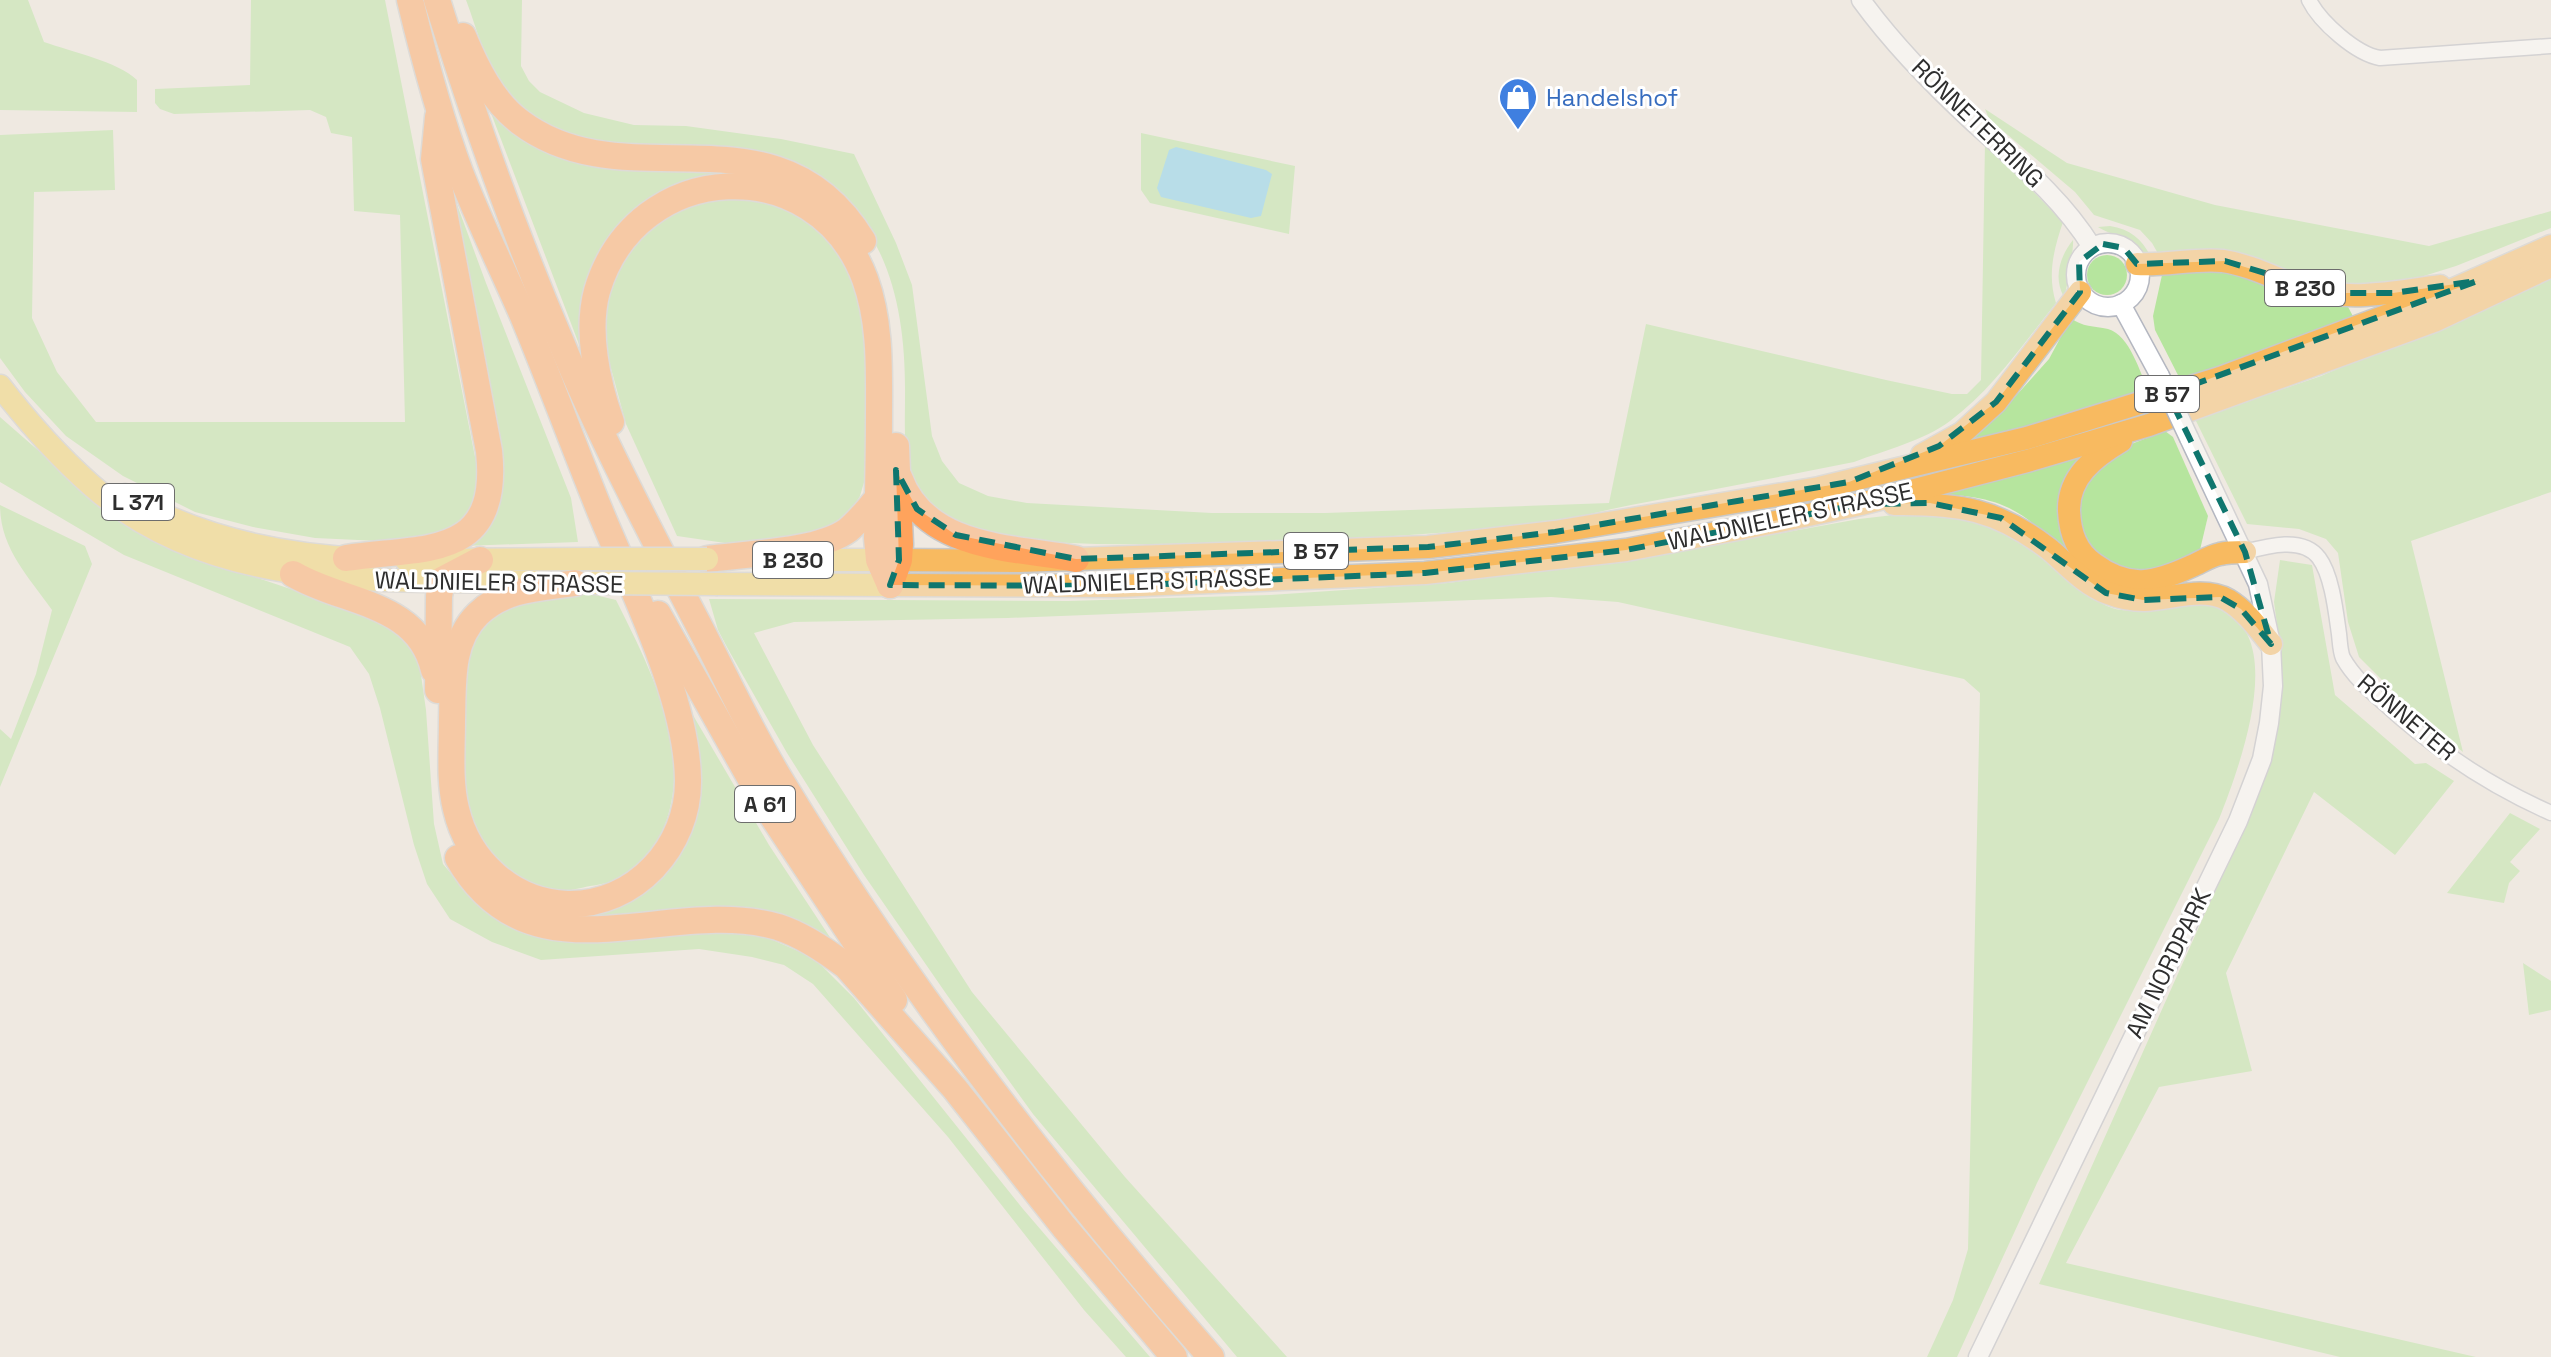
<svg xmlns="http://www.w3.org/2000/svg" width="2551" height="1357" font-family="'Space Grotesk',sans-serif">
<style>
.green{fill:#b6e59e}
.water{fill:#75cff0}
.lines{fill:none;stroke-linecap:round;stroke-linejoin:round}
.minor-casing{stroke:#b4b7c1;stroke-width:17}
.tertiary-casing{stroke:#b4b7c1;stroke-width:21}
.primary-casing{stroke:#c9c9c9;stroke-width:25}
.trunk-casing{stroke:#c9c9c9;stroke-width:25}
.motorway-casing{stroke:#c9c9c9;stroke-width:29}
.minor{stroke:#fff;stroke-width:14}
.tertiary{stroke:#fff;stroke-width:18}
.primary{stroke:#f2d163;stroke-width:22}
.trunk{stroke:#f8ba60;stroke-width:22}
.motorway{stroke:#ffa35c;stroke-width:26}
.tertiary-bridge-casing{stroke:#b4b7c1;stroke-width:21;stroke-linecap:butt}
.primary-bridge-casing{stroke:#c9c9c9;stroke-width:25;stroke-linecap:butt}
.tertiary-bridge{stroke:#fff;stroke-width:18}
.primary-bridge{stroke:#f2d163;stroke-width:22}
.marked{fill:none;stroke:#0f766e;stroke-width:6;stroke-dasharray:16 10;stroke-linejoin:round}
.labels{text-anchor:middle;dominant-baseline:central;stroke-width:6;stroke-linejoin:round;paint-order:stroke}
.shield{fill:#fff;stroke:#6d6d6d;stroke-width:2}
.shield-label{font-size:22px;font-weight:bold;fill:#2e2e2e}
.shop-label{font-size:24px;fill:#366cbe;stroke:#fff;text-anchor:start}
.street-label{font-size:24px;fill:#2e2e2e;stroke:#fff}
</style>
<rect width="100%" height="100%" fill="#efe9e1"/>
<g class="green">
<path d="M0,0H28L44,42C72,52 117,61 137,80V112L0,110Z"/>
<path d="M251,0H385L477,467L474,504L452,532L401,542L315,538L253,527L195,512L123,476L66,436L25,392L0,358V135L113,130L115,190L34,192L32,318L57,372L96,422H405L400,215L354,211L352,137L331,133L326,117L310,110L174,114L160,109L155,103V89L250,85Z"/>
<path d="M466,0H522L521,66L529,81L540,92L584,113L634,125L686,126L781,139L854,154L896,243L912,285L932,436L942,461L959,483L988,496L1027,503L1212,513H1325L1609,503L1646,324L1886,380L1952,394H1967L1981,380L1985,142L2063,222C2054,249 2047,274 2056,303C2023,344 1993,389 1950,421C1925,440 1883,451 1854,462C1780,477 1706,491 1631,505C1599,511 1570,520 1538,525C1509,529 1480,530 1451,532C1352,540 1253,543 1155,544C1108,545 1062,544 1015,539C1004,537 991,538 981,534C969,530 927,509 921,500C902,471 905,429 905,397C906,309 889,228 814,173C784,152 749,150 714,149C641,146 553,152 504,88C485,63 477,29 466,0Z"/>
<path d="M483,92L523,132L743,169L862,262L750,180L608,241L588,368Z"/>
<path d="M1985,109L2067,163L2215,205L2429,246L2551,211V228L2456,266L2398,284L2339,290L2355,320L2182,383L2155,330L2153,316L2162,275L2160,257L2152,243L2140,230L2094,215L2075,192L1989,119Z"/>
<path d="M1141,133L1295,166L1289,234L1150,203L1141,190Z"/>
<path d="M442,164L486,283L571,498L578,542L462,546L493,503Z"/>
<path d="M747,196L789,209L816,225L839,249L856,285L867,328V472L860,496L844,521L797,539L732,544L677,536L626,424L605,346L607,300L619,265L641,230L682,206Z"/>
<path d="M2110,226C2131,229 2143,240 2152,259C2143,254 2138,248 2130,242C2121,235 2108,234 2098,227Z"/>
<path d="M2073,240C2074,248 2067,289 2064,297C2053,278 2060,256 2073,240Z"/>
<circle cx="2107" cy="275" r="20"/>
<path d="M2551,277V492L2411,541L2463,752L2421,719L2359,657L2348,622L2338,553L2326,539L2299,529L2247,524L2195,419L2321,376Z"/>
<path d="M2071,318C2082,327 2094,326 2108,329C2130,335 2140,373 2149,392L1943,451L1996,418L2049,359Z"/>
<path d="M0,417L96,501L168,548L380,619L403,634L419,661L426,710L434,824L443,864L475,902L506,925L572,942L596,943L672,934L757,933L814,958L854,998L1023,1209L1150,1357H1126L1084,1310L948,1137L813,984L784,965L752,957L699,949L541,960L492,942L450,919L427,884L414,845L380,708L369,674L350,647L124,555L0,482Z"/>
<path d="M2165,431L2173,437L2208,516L2199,554L2151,576L2100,561L2079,531L2077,493L2116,450Z"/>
<path d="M2091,452L2074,475L2081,567C2059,548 2036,521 2009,508C1985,496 1955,495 1930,493Z"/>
<path d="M0,505L85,546L92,564L0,787V729L11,739L36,674L52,610C28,576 0,548 0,505Z"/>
<path d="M1911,513C1962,514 2001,519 2041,555C2062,573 2078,591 2103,604C2132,620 2163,602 2193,602C2205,602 2218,607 2227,614C2235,620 2244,626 2248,636C2270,683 2237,774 2219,819L2037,1183L1957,1357H1927L1953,1300L1968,1249L1980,693L1964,679L1618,602L1551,597L1008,618L794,622L754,633L813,745L972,992L1125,1177L1287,1357H1237L1033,1114L947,995L864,875L787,753L728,649L718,630L709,599L1068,601L1270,595L1448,583L1683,551L1859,519Z"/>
<path d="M2280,560L2312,565L2335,695L2415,764L2426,763L2454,781L2395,855L2314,792L2226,973L2252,1071L2159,1087L2066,1263L2476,1357H2340L2039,1284L2241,833L2275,742L2282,662L2274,602Z"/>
<path d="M591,594L616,600C643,654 672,710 674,771C675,806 662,847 634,869C622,880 605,884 590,886C580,888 569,891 560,891C528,892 492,861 478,835C458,796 456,722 463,680C464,670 465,659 468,650C487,598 545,596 591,594Z"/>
<path d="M680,693L769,845L839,951L807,930L589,924L558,911L679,849Z"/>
<path d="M2510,813L2540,829L2510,862L2520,871L2509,883L2504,903L2447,893Z"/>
<path d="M2523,963L2551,981V1010L2529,1015Z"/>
</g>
<path class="water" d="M1176,147L1266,170L1272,174L1261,216L1251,218L1161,197L1157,188L1169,150Z"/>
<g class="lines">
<defs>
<g id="minor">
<path d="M2309,0C2320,22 2356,54 2380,58L2551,46"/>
<path d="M2245,552C2267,546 2303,536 2319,558C2332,575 2336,613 2339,634C2340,642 2340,651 2343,658C2353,676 2369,690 2384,703C2433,748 2490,786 2551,813"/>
</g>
<g id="tertiary">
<path d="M1861,0C1893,44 1934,86 1974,123C2017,162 2061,197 2092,247"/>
<circle cx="2108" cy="275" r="32"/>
<path d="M2121,304L2160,376"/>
<path d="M1978,1357L2238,821L2262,759L2269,723L2273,686L2271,644L2258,584L2189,438"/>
</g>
<g id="primary">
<path d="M0,386C27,421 58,456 91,485C214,594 382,579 534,582"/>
<path d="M125,495C198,538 280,555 364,559"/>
<path d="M406,560L589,559"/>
<path d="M777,560H894"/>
<path d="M718,584L890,585"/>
</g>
<g id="trunk">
<path d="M2137,264C2166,266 2195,258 2223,261C2250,265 2274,278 2299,287C2344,302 2394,293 2440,286"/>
<path d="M2121,441C2094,457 2068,477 2069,511C2070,533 2076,551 2094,564C2129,590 2155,583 2192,566C2201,562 2210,556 2220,554C2228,552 2237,552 2245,552"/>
<path d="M1922,455L1962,433L1996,402L2080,292"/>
<path d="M1894,504C1958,503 1997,509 2049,549C2067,564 2085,585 2108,593C2118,597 2132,600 2144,600C2171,599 2203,586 2228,600C2246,611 2258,628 2271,644"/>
<path d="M899,560L1018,561L1428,547L1555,532L1819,488L2027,438L2220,378L2434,298L2551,246"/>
<path d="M890,585L1117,586L1425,573L1626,550L1775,522L1861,504L2027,461L2149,425L2434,321L2551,266"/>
</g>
<g id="motorway">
<path d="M410,0C424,58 439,116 460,172C479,221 502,268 523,316C550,381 574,447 600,511C632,589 687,697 688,780C689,846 635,906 567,904C512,902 468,861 456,809C449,781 452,749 452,720C453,684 450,641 478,614C505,588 540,588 575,583"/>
<path d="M437,0C473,116 513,230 561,342C600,437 649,529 696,620C724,673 749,729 781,781C905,986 1053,1177 1211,1357"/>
<path d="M463,36C476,67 492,101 520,122C629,204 776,98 863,241"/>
<path d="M611,422C597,383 586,331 597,291C636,158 817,149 865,279C881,323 879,370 879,417C879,457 878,497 877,538L879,560L890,585"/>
<path d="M899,477C925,550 1013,547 1076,559"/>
<path d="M346,558C422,546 501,562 489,451L434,159L438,117"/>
<path d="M707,559C744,554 819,552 848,530C859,521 869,508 878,498"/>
<path d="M293,574C343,604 418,601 434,670"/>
<path d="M890,585L899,560L900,544L896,446"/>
<path d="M658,614L767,808L894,1000"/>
<path d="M438,690L439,596L442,580L480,560"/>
<path d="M458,858C532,987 668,895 778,927C803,935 825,950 846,966L955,1089L1064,1227L1174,1357"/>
</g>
</defs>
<use href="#minor" class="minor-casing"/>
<use href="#tertiary" class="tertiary-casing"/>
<use href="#primary" class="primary-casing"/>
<use href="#trunk" class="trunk-casing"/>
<use href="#motorway" class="motorway-casing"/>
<use href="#minor" class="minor"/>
<use href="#tertiary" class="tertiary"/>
<use href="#primary" class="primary"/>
<use href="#trunk" class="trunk"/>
<use href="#motorway" class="motorway"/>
<defs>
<path id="tertiary-bridge" d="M2160,376L2189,438"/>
<g id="primary-bridge">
<path d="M589,559H707"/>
<path d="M592,583L718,584"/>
</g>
</defs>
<use href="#tertiary-bridge" class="tertiary-bridge-casing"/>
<use href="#primary-bridge" class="primary-bridge-casing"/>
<use href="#tertiary-bridge" class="tertiary-bridge"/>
<use href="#primary-bridge" class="primary-bridge"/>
</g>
<path d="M0 0H2551V1357H0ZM2103,244L2124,248L2137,264L2225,261L2331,293H2393L2477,281L2168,394L2245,552L2271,644L2241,609L2220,597L2143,600L2106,593L2001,518L1930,503L1861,504L1626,550L1425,573L1117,586L890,585L899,560L896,470L917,509L956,535L1076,559L1428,547L1555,532L1849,482L1939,446L1996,402L2080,292L2079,262Z" fill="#efe9e1" fill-opacity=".55" fill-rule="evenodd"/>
<path class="marked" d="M2103,244L2124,248L2137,264L2225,261L2331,293H2393L2477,281L2168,394L2245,552L2271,644L2241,609L2220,597L2143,600L2106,593L2001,518L1930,503L1861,504L1626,550L1425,573L1117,586L890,585L899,560L896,470L917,509L956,535L1076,559L1428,547L1555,532L1849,482L1939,446L1996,402L2080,292L2079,262Z"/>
<defs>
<symbol id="shop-pin" viewBox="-11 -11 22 30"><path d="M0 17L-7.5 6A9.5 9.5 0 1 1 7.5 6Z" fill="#3f7fe0" stroke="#fff"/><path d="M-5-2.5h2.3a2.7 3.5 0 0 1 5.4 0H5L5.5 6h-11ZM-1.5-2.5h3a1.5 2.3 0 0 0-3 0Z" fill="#fff"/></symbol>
</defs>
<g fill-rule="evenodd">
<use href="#shop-pin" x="1496" y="75" width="44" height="60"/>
</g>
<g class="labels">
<g class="shield">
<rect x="2265" y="270" width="80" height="36" rx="6"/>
<rect x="2135" y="376" width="64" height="36" rx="6"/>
<rect x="102" y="484" width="72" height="36" rx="6"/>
<rect x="1284" y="533" width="64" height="36" rx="6"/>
<rect x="753" y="542" width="80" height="36" rx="6"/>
<rect x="735" y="786" width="60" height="36" rx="6"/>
</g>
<g class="shield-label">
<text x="2305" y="288">B 230</text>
<text x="2167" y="394">B 57</text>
<text x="138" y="502">L 371</text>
<text x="1316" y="551">B 57</text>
<text x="793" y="560">B 230</text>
<text x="765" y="804">A 61</text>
</g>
<g class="shop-label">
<text x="1546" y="97">Handelshof</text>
</g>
<g class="street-label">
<text transform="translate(1978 123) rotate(44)">RÖNNETERRING</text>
<text transform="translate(1790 516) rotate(-12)">WALDNIELER STRASSE</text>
<text transform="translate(1147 581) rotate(-2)">WALDNIELER STRASSE</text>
<text transform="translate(499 582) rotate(1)">WALDNIELER STRASSE</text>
<text transform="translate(2407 717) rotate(40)">RÖNNETER</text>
<text transform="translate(2168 963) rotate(-64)">AM NORDPARK</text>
</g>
</g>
</svg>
